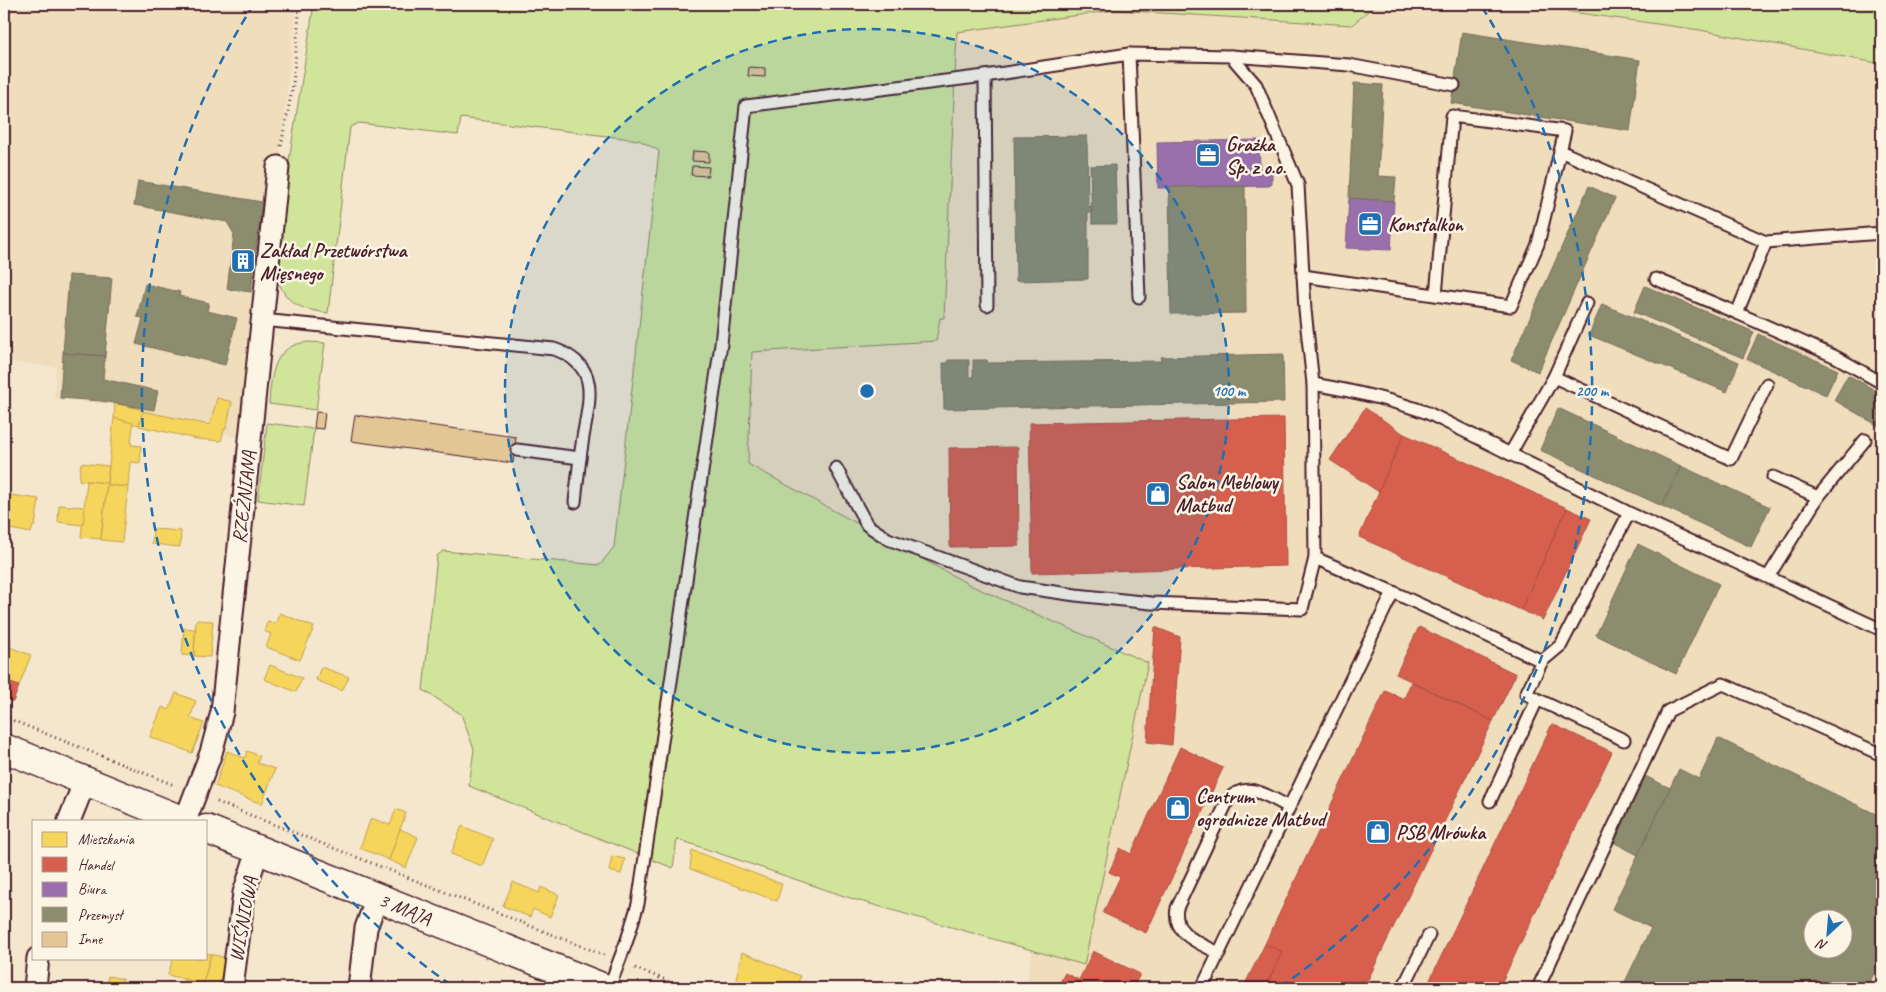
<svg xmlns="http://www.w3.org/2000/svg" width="1886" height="992" font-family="Caveat,sans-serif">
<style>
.built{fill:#efddbc;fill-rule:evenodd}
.green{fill:#d0e59a;stroke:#8d8262}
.homes{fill:#f6d55c;stroke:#c29e4d}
.shops{fill:#d6604d;stroke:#ac4c43}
.offices{fill:#9970ab;stroke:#815885}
.industry{fill:#8c8c6e;stroke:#786b5a;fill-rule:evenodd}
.building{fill:#e2c696;stroke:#4a1f2b}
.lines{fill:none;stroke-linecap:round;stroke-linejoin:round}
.lane-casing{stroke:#4a1f2b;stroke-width:15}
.street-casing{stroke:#4a1f2b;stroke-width:25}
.secondary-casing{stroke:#4a1f2b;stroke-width:31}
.path{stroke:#4a1f2b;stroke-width:3;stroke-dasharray:1 4;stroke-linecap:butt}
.lane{stroke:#fcf5e5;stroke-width:11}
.street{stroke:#fcf5e5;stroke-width:21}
.secondary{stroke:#fcf5e5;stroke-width:28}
.ring{fill:none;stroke:#1f6fb2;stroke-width:2.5;stroke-dasharray:9 6}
.labels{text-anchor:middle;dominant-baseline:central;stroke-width:5;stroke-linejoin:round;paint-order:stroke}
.poi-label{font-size:20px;font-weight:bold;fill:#4a1f2b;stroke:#fcf5e5;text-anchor:start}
.street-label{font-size:20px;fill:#4a1f2b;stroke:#fcf5e5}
.centre{fill:#1f6fb2;stroke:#fcf5e5;stroke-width:2.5}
.ring-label{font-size:15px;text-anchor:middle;font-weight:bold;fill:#1f6fb2;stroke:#fcf5e5;stroke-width:5;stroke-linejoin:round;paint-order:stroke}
</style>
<rect width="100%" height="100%" fill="#f4e7cd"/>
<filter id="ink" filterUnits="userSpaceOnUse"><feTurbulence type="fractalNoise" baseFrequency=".02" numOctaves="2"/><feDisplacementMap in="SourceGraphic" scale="10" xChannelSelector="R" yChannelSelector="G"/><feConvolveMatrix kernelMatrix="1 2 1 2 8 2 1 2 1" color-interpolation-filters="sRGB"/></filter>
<g filter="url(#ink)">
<g class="built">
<path d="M4,4H297L248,440L104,403L54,399L56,367L4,361Z"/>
<path d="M1376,4H1514L1700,30L1882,64V988H1026L1032,951L1083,965L1148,663L972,586L748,464L752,352L936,341L940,318H944L956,32L1115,10L1352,25ZM1814,920H1844V950H1814Z"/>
</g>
<g class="green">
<path d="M314,4H1376L1352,25L1115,10L957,32L944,318H940L936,341L752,352L748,464L972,586L1148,663L1084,965L853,899L677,839L673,868L469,786L474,749L461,714L423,690L437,556L443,551L600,565L614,547L659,151L639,140L461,118L458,135L359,123L350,127L328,313C301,309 284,305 277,275L287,173Z"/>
<path d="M1514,4H1882V64L1700,30Z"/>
<path d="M308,342L325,343L316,410L269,404C271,375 273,345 308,342Z"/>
<path d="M267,423L314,429L304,506L258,500Z"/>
</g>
<g class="homes">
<path d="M217,398L232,402L226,429H224L221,441L197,439L139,426L142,411L210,425Z"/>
<path d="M115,403L143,410L139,425L114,418Z"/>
<path d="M114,418L133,423L131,445L141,446L140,463L130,462L128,487L107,485Z"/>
<path d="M81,463L109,466L107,483L79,480Z"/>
<path d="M87,481L107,483L101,539L81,537Z"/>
<path d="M107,485L128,487L122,542L101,540Z"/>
<path d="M4,494L39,499L35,526H33L31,533L4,528Z"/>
<path d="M59,505L85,507L83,525L58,522Z"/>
<path d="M153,529L181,531L180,547L152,544Z"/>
<path d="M280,613L314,627L300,660L266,647L271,634L264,631L268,621L275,624Z"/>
<path d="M196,620L213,621L210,657L194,656Z"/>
<path d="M184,628L195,629L194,656L182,655Z"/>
<path d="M4,636L11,639L9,647L31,655L19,686L4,681Z"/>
<path d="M270,665L302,678L296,692L264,679Z"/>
<path d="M321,667L349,677L342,691L316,680Z"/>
<path d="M176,693L196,701L190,718L204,723L192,753L150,737L162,707L169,710Z"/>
<path d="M227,751L245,758L247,751L260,756L257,763L275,769L262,804L215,786Z"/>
<path d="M396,809L406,813L389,860L360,848L371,818L390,825Z"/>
<path d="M462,826L493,839L482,866L451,854Z"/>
<path d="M400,829L418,837L406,868L389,860Z"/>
<path d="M692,850L782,884L777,901L690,869Z"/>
<path d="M612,856L625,859L621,874L609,871Z"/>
<path d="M513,882L539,893L541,887L559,895L550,917L533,909L530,917L503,906Z"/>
<path d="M742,952L800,976L797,988H734Z"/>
<path d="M206,953L211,954L203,984L168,975L173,958H206Z"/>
<path d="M211,954L226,958L218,988L203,984Z"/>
<path d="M108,976L123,979L122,988H106Z"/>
<path d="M184,979L199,983L197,988H182Z"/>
<path d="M253,983L280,987L279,988H252Z"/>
</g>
<g class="shops">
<path d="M1365,408L1404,434L1379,492L1330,460Z"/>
<path d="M1284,418L1286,566L1032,573L1029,423Z"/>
<path d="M1404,434L1567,508L1521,610L1359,537Z"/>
<path d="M1018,447L1019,546L950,547L949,448Z"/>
<path d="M1567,508L1591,519L1543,620L1521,610Z"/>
<path d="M1155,627L1180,637L1172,745L1147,742Z"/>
<path d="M1419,627L1516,674L1493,721L1396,674Z"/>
<path d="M4,681L19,686L13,702L4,698Z"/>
<path d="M1411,682L1493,721L1364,988H1265L1282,952L1265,944L1385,691L1404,699Z"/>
<path d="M1552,724L1612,752L1499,988H1431L1427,986Z"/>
<path d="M1180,747L1223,768L1146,933L1103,913L1120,877L1109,872L1120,848L1131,854Z"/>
<path d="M1265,944L1282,952L1265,988H1259L1246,982Z"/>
<path d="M1093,951L1140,974L1133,988H1057L1065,973L1079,980Z"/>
</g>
<g class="offices">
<path d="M1259,140L1260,169L1272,170V184L1269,186L1158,188L1157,142Z"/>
<path d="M1349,198L1394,201L1391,250L1346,248Z"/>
</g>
<g class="industry">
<path d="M1462,32L1640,60L1630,131L1451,103Z"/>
<path d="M1354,83L1383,85L1378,176L1396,177L1394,201L1349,198Z"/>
<path d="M1087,136L1088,206H1091L1092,213H1088V279L1016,281L1014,137Z"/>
<path d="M1115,165L1117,224H1092L1090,166Z"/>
<path d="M138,181L262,202L251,292L227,289L234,234L227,222L134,205Z"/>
<path d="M1245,186L1246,313L1171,314L1169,187Z"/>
<path d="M1589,186L1615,198L1538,372L1511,360Z"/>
<path d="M69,275L112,278L105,356L63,353Z"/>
<path d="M145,284L180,292L179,296L209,303L207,311L237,318L225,365L136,344L143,318L137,317Z"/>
<path d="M1645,286L1754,332L1743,358L1634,312Z"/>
<path d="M1602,304L1739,362L1727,392L1589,335Z"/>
<path d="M1758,334L1838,370L1826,395L1747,359Z"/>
<path d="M63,353L105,356L103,379L158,391L154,410L101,401L60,398Z"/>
<path d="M1283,354L1284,402L944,409L943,363H948V360H969V377H973V360H987L988,363L1161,361V357Z"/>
<path d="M1848,375L1882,394V428L1834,400Z"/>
<path d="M1558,408L1681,466L1662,506L1540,450Z"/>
<path d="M1681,466L1770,507L1751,547L1662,506Z"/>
<path d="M1638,544L1719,584L1676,674L1596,635Z"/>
<path d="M1718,738L1882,817V956L1867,988H1622L1651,928L1612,909L1679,769L1699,779ZM1814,920H1844V950H1814Z"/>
<path d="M1645,776L1670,788L1638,855L1613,842Z"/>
</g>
<g class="building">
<path d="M749,67L765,68V77L748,76Z"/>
<path d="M693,151L709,152V162L692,161Z"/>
<path d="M692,166L709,167L708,176L691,175Z"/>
<path d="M316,412L325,413L323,429L314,428Z"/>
<path d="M355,415L516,437L513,463L351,441Z"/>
</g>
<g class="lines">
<defs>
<g id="lane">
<path d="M1129,54L1139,297"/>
<path d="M1231,56L1349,65L1454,85"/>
<path d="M985,76L987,305"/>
<path d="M1560,151L1766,242L1737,313L1656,279"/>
<path d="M1766,242L1882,233"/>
<path d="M1303,276L1511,306L1538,244L1565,131L1452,116L1436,295"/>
<path d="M1737,313L1836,357L1882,383"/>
<path d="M262,320L554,349C569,354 585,365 588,382C592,400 584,427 582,444C579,464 577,483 575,502"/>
<path d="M1554,377L1587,303"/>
<path d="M517,450L580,458"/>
<path d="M1510,454L1554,377L1731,459L1767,384"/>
<path d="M836,468L867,525L888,539L1020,587L1076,595L1151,603L1302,609L1315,558"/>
<path d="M1818,497L1865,440"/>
<path d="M1629,513L1561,645L1542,661L1393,592L1315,558L1313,384C1353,391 1390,399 1428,413L1629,513L1882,630"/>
<path d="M1768,577L1818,497L1773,477"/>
<path d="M1542,661L1526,694L1624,740"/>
<path d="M1490,801L1537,700"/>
<path d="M1219,953C1200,943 1172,935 1177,908L1228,800C1246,779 1269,797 1289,807"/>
<path d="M609,988L627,940L638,904L721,344L746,106L985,76L1129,54L1231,56L1256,85L1298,185L1305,310L1313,384"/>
<path d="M1202,988L1393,592"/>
<path d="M1403,988L1429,935"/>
<path d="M1538,988L1668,711L1723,684L1882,755"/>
</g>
<g id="street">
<path d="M69,821L85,781"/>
<path d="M185,821L211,753L222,712L278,167"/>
<path d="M35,988L38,958"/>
<path d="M232,988L244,893L258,850"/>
<path d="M359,988L366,928L377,898"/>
<path d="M554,988L561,971"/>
</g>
<g id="secondary">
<path d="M4,748L184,821"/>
<path d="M206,829L604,988"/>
</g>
</defs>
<use href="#lane" class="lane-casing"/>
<use href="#street" class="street-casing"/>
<use href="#secondary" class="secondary-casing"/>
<g class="path">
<path d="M281,146L293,85L299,14L297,4"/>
<path d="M4,717L174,785"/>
<path d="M217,802L604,955"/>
<path d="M635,968L686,988"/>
</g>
<use href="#lane" class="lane"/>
<use href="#street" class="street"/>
<use href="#secondary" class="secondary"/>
</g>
</g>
<circle cx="867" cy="391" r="362" fill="#1f6fb2" fill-opacity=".12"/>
<g class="ring">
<circle cx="867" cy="391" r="362"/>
<path d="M451 985A725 725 0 0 1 252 7M1482 7A725 725 0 0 1 1283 985"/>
</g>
<defs>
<symbol id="office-square" viewBox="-11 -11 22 22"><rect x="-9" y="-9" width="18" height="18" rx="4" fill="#1f6fb2" stroke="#fcf5e5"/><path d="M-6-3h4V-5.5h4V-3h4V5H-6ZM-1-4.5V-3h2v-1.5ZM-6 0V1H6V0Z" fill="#fff"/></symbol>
<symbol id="building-square" viewBox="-11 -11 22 22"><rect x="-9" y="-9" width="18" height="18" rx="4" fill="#1f6fb2" stroke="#fcf5e5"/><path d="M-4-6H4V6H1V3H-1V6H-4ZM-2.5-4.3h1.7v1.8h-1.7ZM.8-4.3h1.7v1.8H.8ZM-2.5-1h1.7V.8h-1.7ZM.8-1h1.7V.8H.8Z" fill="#fff"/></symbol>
<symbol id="shop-square" viewBox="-11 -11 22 22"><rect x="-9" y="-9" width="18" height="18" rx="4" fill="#1f6fb2" stroke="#fcf5e5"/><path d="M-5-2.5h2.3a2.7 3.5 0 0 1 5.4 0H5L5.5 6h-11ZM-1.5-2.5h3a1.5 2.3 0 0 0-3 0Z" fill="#fff"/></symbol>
</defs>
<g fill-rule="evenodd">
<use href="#office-square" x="1194" y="141" width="28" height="28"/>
<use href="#office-square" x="1356" y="210" width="28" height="28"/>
<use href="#building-square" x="229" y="247" width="28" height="28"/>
<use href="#shop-square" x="1144" y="480" width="28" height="28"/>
<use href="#shop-square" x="1164" y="794" width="28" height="28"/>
<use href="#shop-square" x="1364" y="818" width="28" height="28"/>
</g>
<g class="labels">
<g class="poi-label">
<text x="1226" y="144">Grażka<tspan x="1226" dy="23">Sp. z o.o.</tspan></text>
<text x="1388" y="224">Konstalkon</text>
<text x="260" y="250">Zakład Przetwórstwa<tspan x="260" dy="23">Mięsnego</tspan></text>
<text x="1176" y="482">Salon Meblowy<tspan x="1176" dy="23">Matbud</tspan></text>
<text x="1196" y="796">Centrum<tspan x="1196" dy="23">ogrodnicze Matbud</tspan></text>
<text x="1396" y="832">PSB Mrówka</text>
</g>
<g class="street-label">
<text transform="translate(244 497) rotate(-84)">RZEŹNIANA</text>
<text transform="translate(405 909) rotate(22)">3 MAJA</text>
<text transform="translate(243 919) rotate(-80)">WIŚNIOWA</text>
</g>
</g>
<circle cx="867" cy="391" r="8" class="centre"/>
<g class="ring-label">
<text x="1229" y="396">100 m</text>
<text x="1592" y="396">200 m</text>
</g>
<rect width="1886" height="992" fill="none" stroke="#fcf5e5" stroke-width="20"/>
<rect x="10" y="10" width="1866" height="972" fill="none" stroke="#4a1f2b" stroke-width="2" filter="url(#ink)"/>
<rect x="32" y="820" width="175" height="140" fill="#fcf5e5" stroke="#b59f9b"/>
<rect x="42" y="832" width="25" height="15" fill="#f6d55c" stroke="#b59f9b"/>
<text x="78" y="844" font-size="15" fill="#4a1f2b">Mieszkania</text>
<rect x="42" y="857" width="25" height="15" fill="#d6604d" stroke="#b59f9b"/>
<text x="78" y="870" font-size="15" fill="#4a1f2b">Handel</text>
<rect x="42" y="882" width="25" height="15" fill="#9970ab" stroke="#b59f9b"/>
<text x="78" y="894" font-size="15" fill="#4a1f2b">Biura</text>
<rect x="42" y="907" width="25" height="15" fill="#8c8c6e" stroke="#b59f9b"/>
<text x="78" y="920" font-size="15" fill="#4a1f2b">Przemysł</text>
<rect x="42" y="932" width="25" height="15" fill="#e2c696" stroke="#b59f9b"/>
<text x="78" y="944" font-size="15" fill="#4a1f2b">Inne</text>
<g transform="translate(1828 934) rotate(206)"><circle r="24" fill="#fcf5e5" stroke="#b59f9b"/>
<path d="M0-4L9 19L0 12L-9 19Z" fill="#1f6fb2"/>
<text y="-8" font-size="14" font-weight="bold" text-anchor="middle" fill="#4a1f2b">N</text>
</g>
</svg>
